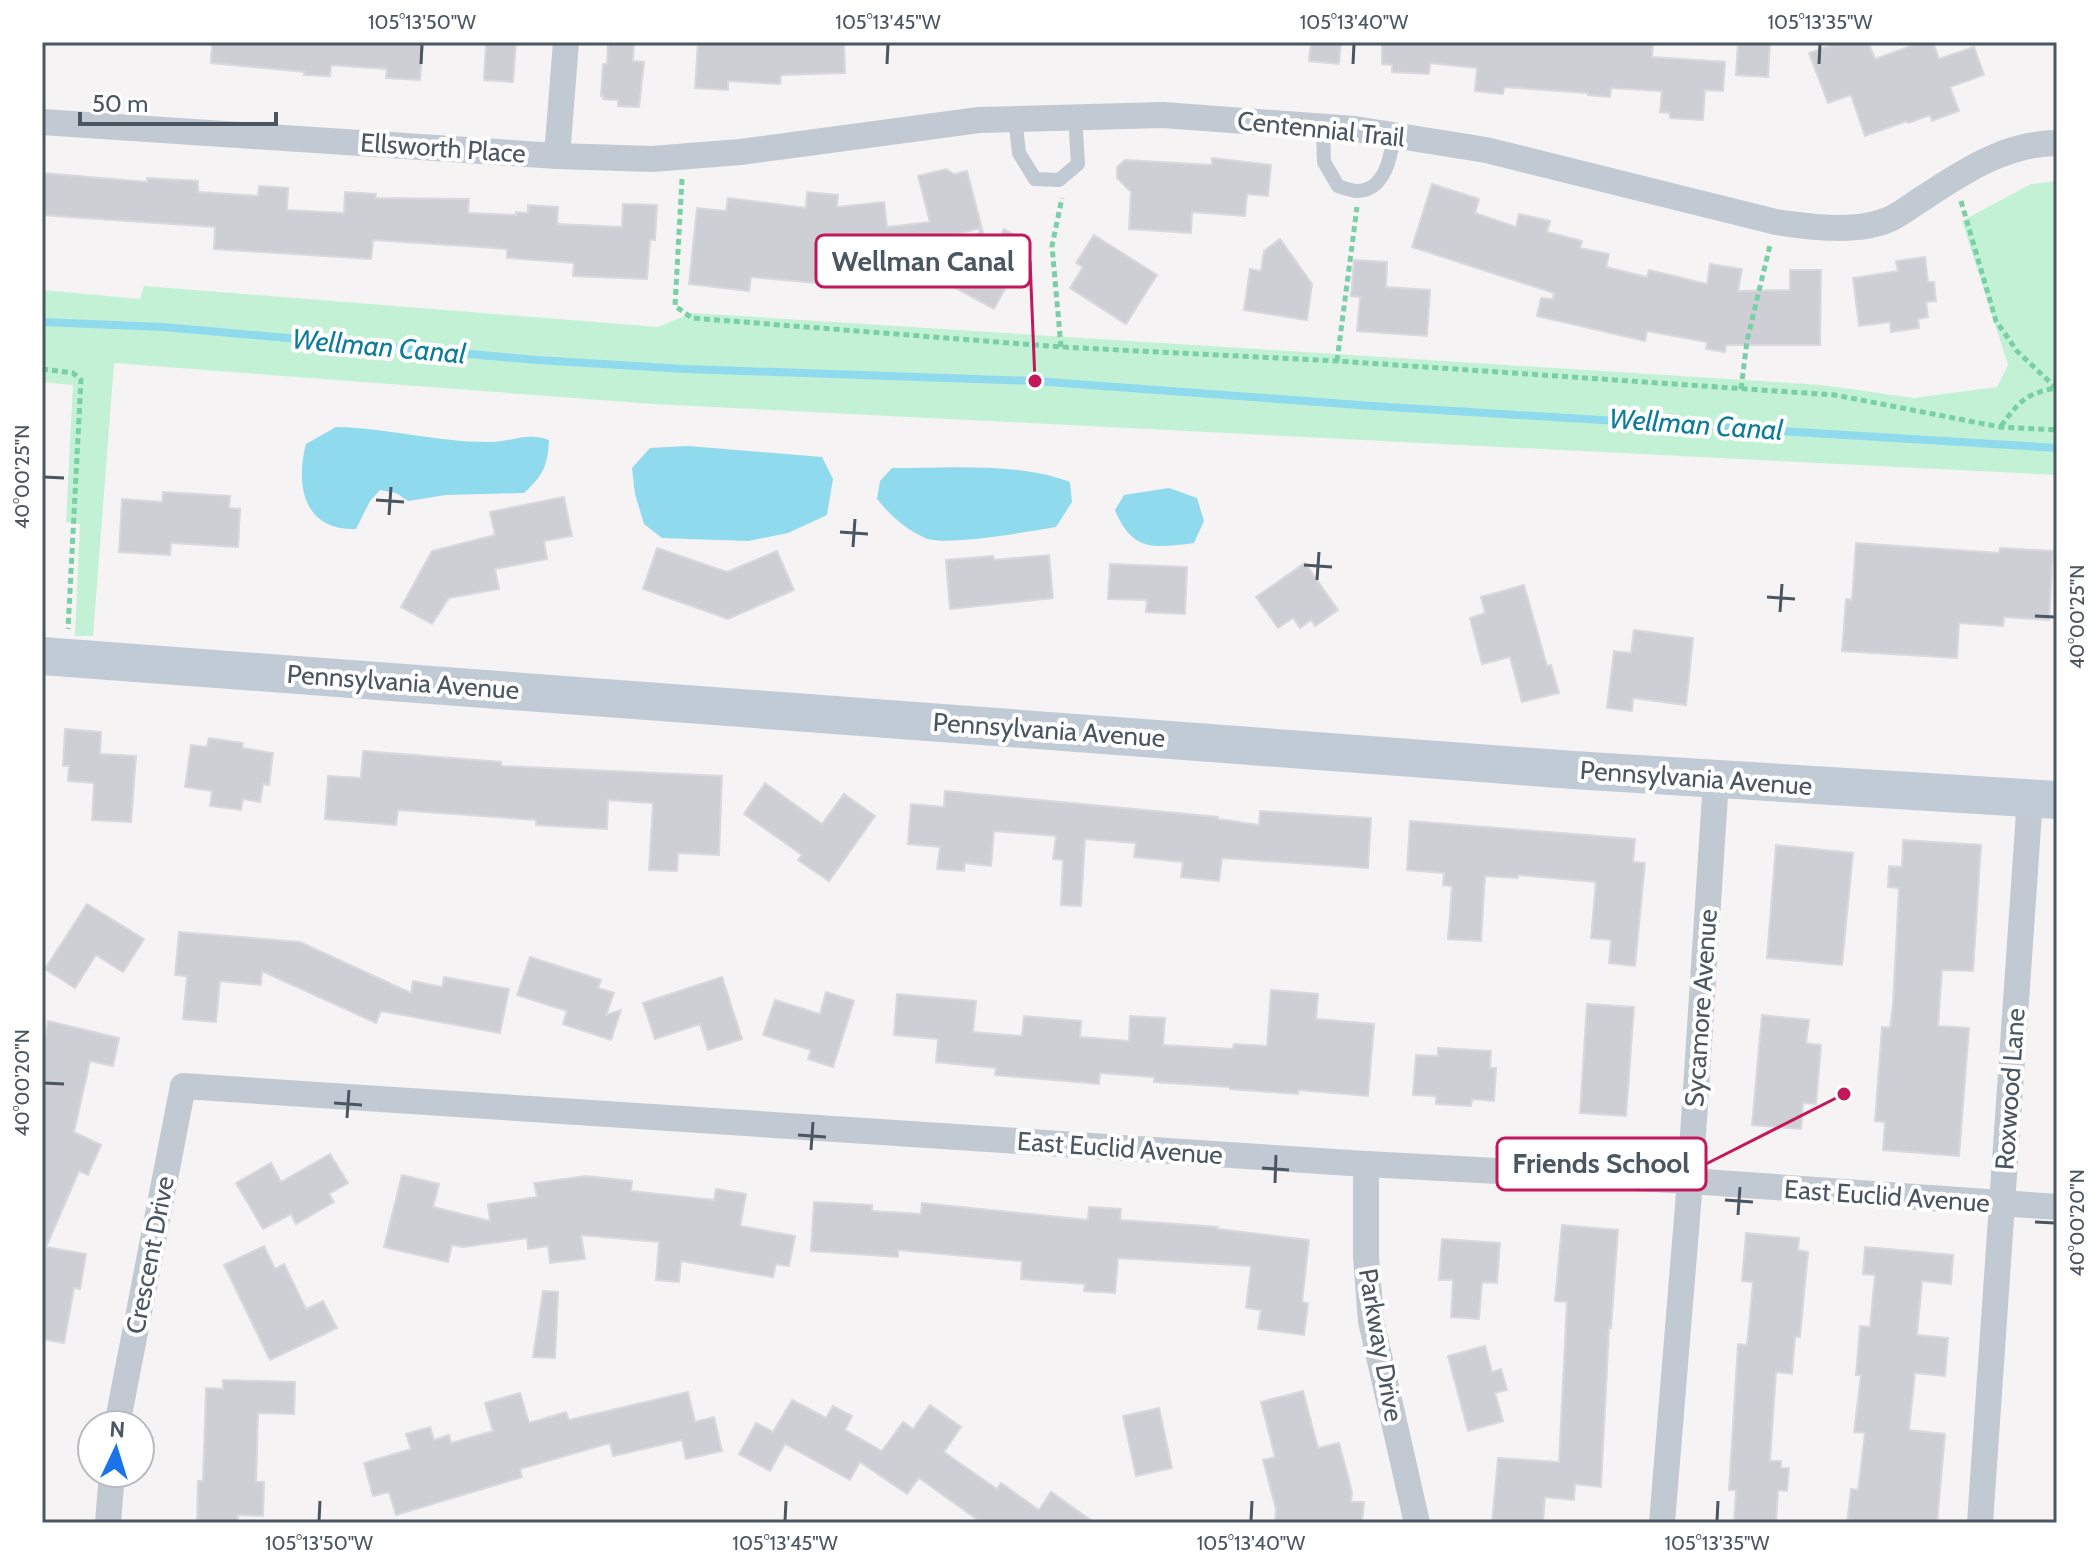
<svg xmlns="http://www.w3.org/2000/svg" width="2099" height="1565" font-family="Cabin,sans-serif">
<style>
.green{fill:#c3f1d5}
.water{fill:#90daee}
.lines{fill:none;stroke-linecap:round;stroke-linejoin:round}
.stream{stroke:#90daee;stroke-width:8}
.building{fill:#cdcfd5;stroke:#d7d9de;stroke-width:2}
.path{stroke:#7ad0a6;stroke-width:5;stroke-dasharray:6 4;stroke-linecap:butt}
.lane{stroke:#c1cad2;stroke-width:14}
.street{stroke:#c1cad2;stroke-width:26}
.secondary{stroke:#c1cbd6;stroke-width:38}
.ticks{fill:none;stroke:#4a5661;stroke-width:3}
.labels{text-anchor:middle;dominant-baseline:central;stroke-width:8;stroke-linejoin:round;paint-order:stroke}
.street-label{font-size:26px;fill:#4a5661;stroke:#fff}
.water-label{font-size:28px;font-style:italic;fill:#0c7c9b;stroke:#fff}
.leader{fill:none;stroke:#c2185b;stroke-width:3}
.callout-dot{fill:#c2185b;stroke:#fff;stroke-width:3}
.callout{fill:#fff;stroke:#c2185b;stroke-width:3}
.callout-label{font-size:28px;text-anchor:middle;font-weight:bold;fill:#4a5661}
.neatline{fill:none;stroke:#4a5661;stroke-width:3}
.ticks-label{font-size:20px;text-anchor:middle;fill:#4a5661}
</style>
<rect width="100%" height="100%" fill="#f5f3f3"/>
<path class="green" d="M2057,181V475L654,404L114,363L93,636H75L80,524L66,522L73,385L42,382V290L140,299L144,286L658,327L692,313L1822,385L1914,398L1997,387L2008,365L1962,221L2031,184Z"/>
<g class="water">
<path d="M336,427C387,428 438,442 487,442C509,443 527,431 549,440C548,465 543,476 524,493L446,495L408,501L396,493L380,490L370,501L356,529C304,531 295,486 306,444Z"/>
<path d="M688,446L822,457L833,479L827,515L788,533L748,541L662,538L644,524L635,494L632,468L650,448Z"/>
<path d="M892,468C948,468 1017,462 1070,482L1072,502L1056,527C1031,531 945,547 925,538C905,529 891,516 877,499L880,481Z"/>
<path d="M1169,488L1197,498L1204,521L1194,543C1154,548 1132,552 1115,510L1124,495Z"/>
</g>
<g class="lines">
<path class="stream" d="M42,322L163,327L537,360L686,369L1035,381L1373,406L2057,448"/>
</g>
<g class="building">
<path d="M212,42H423L420,80L386,78L387,69L331,65L330,76L304,75L305,72L211,63Z"/>
<path d="M486,42H516L513,82L484,80Z"/>
<path d="M608,42H634L633,61L644,62L639,107L618,106V100L603,99L604,96H601L603,64H607Z"/>
<path d="M698,42H844L845,73L781,75L780,84L728,81V90L695,88Z"/>
<path d="M1311,42H1341L1339,64L1309,61Z"/>
<path d="M1382,42H1653L1652,57L1725,62L1723,91L1705,90L1703,120L1670,118V113L1660,112L1662,91L1611,88L1610,97L1588,95V93L1504,87L1503,94L1475,91L1477,68L1430,63L1429,74L1392,72V65L1382,64Z"/>
<path d="M1738,42H1770L1768,77L1736,75Z"/>
<path d="M1840,42H1868L1875,59L1922,42H1933L1939,59L1974,47L1984,75L1950,87L1959,111L1932,121L1930,115L1908,123L1907,121L1865,136L1851,95L1828,103L1809,53Z"/>
<path d="M1212,158L1271,165L1268,196L1247,194L1245,216L1192,212L1191,233L1129,229L1131,192L1117,178V167L1125,160L1212,165Z"/>
<path d="M946,169L954,174L967,171L989,256L1004,229L1030,243L994,309L950,285L981,228L907,247L911,282L891,284L889,273L828,280L827,284L751,277L749,291L689,284L697,208L726,211L728,198L806,208L807,192L838,195L837,207L884,202L887,227L930,222L918,176Z"/>
<path d="M43,173L147,182V178L198,181V192L258,196L259,186L288,188L287,210L344,213L345,192L376,194L375,198L469,199L468,213L516,215V212L528,213V205L558,207L557,224L622,227L623,204L657,205L655,240H650L647,279L573,276L574,263L507,258V249L466,246L373,240L371,259L214,249L215,227L42,215Z"/>
<path d="M1432,184L1479,199L1475,213L1516,227L1519,214L1550,221L1547,232L1582,241L1580,248L1609,254L1606,267L1647,277L1649,270L1707,284L1710,264L1742,269L1738,291L1790,290V270H1821L1820,345H1726L1725,352L1706,349L1707,342L1647,331L1645,341L1537,316L1541,298L1553,299L1554,293L1412,247Z"/>
<path d="M1094,235L1157,275L1126,324L1070,288L1083,267L1076,263Z"/>
<path d="M1280,239L1312,284L1307,320L1244,310L1250,269L1261,271L1264,251Z"/>
<path d="M1925,257L1928,282H1934L1936,301L1926,302L1928,317L1918,319L1919,328L1891,332L1890,322L1859,326L1853,278L1898,271L1896,261Z"/>
<path d="M1354,260L1387,262L1386,287L1430,290L1427,336L1357,331L1360,297L1351,296Z"/>
<path d="M163,492L230,496L229,508L240,509L238,547L171,543L170,555L119,552L122,499L162,502Z"/>
<path d="M564,497L572,536L544,541L547,559L495,569L499,589L449,598L432,624L401,607L432,551L495,535L490,512Z"/>
<path d="M1856,543L1999,553L2000,548L2053,551L2049,620L2004,617L2003,626L1959,623L1957,658L1842,651L1846,599L1852,600Z"/>
<path d="M657,548L727,572L777,551L794,590L728,619L643,589Z"/>
<path d="M1049,555L1053,598L950,609L946,560L993,556L994,560Z"/>
<path d="M1305,563L1338,610L1315,626L1311,620L1300,628L1293,618L1278,628L1256,597Z"/>
<path d="M1110,564L1187,567L1185,614L1146,612L1147,600L1108,599Z"/>
<path d="M1524,585L1547,666L1551,665L1559,693L1522,702L1510,657L1482,664L1470,618L1485,613L1481,597Z"/>
<path d="M1634,630L1693,638L1686,705L1633,698L1632,711L1607,708L1614,651L1631,653Z"/>
<path d="M65,729L101,732L100,754L136,756L131,822L92,820L94,783L68,781L69,766H63Z"/>
<path d="M209,738L243,743L242,748L273,753L269,785L263,784L260,802L243,799L241,810L210,806L212,791L185,787L191,745L207,747Z"/>
<path d="M363,751L501,762V766L722,776L719,855L678,853L677,871L649,870L653,803L608,800L607,829L536,825V820L398,810L396,825L325,819L328,776L361,778Z"/>
<path d="M765,783L822,824L844,794L875,816L829,881L798,860L802,855L744,814Z"/>
<path d="M945,791L1218,817V819L1259,825L1260,811L1371,818L1368,868L1222,858L1219,881L1181,877L1183,862L1134,857L1136,843L1085,839L1081,906L1061,905L1063,860L1053,859L1056,836L994,831L991,866L965,863L964,871L937,869L940,847L908,844L911,804L944,807Z"/>
<path d="M1410,821L1635,839L1633,862L1645,863L1635,966L1609,963L1611,940L1591,938L1596,882L1518,875V878L1485,876L1481,941L1448,939L1452,886L1443,885L1444,873L1407,870Z"/>
<path d="M1903,840L1981,845L1973,971L1942,970L1938,1026L1969,1028L1959,1156L1883,1150L1885,1122L1875,1121L1882,1027L1890,1028L1893,1004L1899,888L1888,887L1889,866L1902,867Z"/>
<path d="M1776,845L1853,853L1842,965L1767,958Z"/>
<path d="M87,904L144,939L123,972L96,955L75,988L45,969Z"/>
<path d="M179,932L300,942L411,993L413,981L442,987L444,977L509,989L500,1033L381,1011L376,1023L262,971L261,985L220,981L216,1022L183,1019L187,976L175,975Z"/>
<path d="M530,957L601,980L598,988L614,993L606,1015L621,1010L611,1040L563,1024L567,1011L517,995Z"/>
<path d="M722,977L742,1039L708,1050L700,1024L655,1039L643,1003Z"/>
<path d="M1271,990L1318,994L1316,1019L1374,1024L1368,1096L1298,1090V1094L1256,1091L1230,1089V1087L1154,1082V1077L1100,1073L1099,1084L995,1075L996,1068L936,1062L938,1039L894,1035L897,994L976,1001L973,1032L1022,1036L1024,1016L1081,1021L1080,1037L1129,1041L1130,1016L1165,1018L1163,1045L1233,1049L1234,1044L1267,1046Z"/>
<path d="M826,992L854,1001L833,1067L808,1059L811,1050L763,1035L775,1000L820,1014Z"/>
<path d="M1587,1004L1634,1007L1626,1116L1580,1113Z"/>
<path d="M1762,1015L1809,1020L1806,1043L1821,1045L1816,1104L1803,1103L1801,1129L1752,1125Z"/>
<path d="M48,1021L119,1038L113,1066L90,1061L74,1132L101,1145L88,1175L79,1171L46,1247L86,1254L80,1289L74,1288L64,1343L42,1339V1047Z"/>
<path d="M1438,1048L1491,1051L1490,1068H1496L1494,1101L1472,1099L1471,1106L1436,1104V1096L1413,1095L1416,1055L1438,1056Z"/>
<path d="M330,1154L348,1183L329,1194L334,1202L296,1224L291,1214L263,1229L236,1183L271,1163L281,1182Z"/>
<path d="M402,1175L439,1184L433,1207L490,1221L488,1204L537,1197L534,1183L586,1176L632,1181L631,1191L714,1200L716,1189L746,1194L740,1226L795,1236L789,1266L776,1264L773,1277L681,1261L679,1282L656,1280L659,1242L581,1235L585,1259L550,1263L548,1246L528,1249L527,1238L463,1247L452,1245L448,1262L384,1247Z"/>
<path d="M814,1202L872,1205V1211L921,1214L922,1203L1088,1220L1089,1207L1121,1209L1120,1220L1218,1227L1217,1229L1309,1240L1302,1302L1308,1303L1304,1335L1258,1329L1261,1310L1246,1308L1251,1266L1118,1258L1115,1293L1084,1291L1085,1284L1021,1279L1022,1261L898,1250V1257L811,1251Z"/>
<path d="M1562,1225L1618,1230L1611,1328H1609L1601,1487L1575,1484L1574,1500L1545,1497L1543,1523H1492L1498,1458L1559,1462L1567,1302L1555,1301Z"/>
<path d="M1746,1233L1799,1238L1798,1250L1808,1252L1800,1337H1795L1792,1374L1776,1372L1770,1461H1781V1468H1789L1787,1491L1778,1490L1776,1523H1734L1736,1490H1729L1738,1344L1747,1345L1753,1282L1742,1281Z"/>
<path d="M1442,1239L1500,1243L1497,1283L1482,1282L1479,1319L1451,1317L1453,1280H1439Z"/>
<path d="M264,1246L275,1269L284,1264L306,1309L323,1301L337,1328L270,1360L224,1265Z"/>
<path d="M1865,1247L1953,1255L1951,1284L1922,1281L1917,1335L1948,1338L1945,1376L1915,1373L1909,1430L1945,1434L1937,1523H1847L1851,1489L1858,1490L1865,1433L1854,1432L1861,1375H1856L1860,1326L1870,1327L1875,1275L1863,1274Z"/>
<path d="M543,1291L558,1292L555,1358L533,1357Z"/>
<path d="M1485,1346L1492,1372L1501,1369L1507,1390L1495,1393L1503,1421L1468,1431L1448,1356Z"/>
<path d="M223,1380L295,1382L294,1414L258,1413L256,1482H264L263,1516L238,1515L237,1523H197L198,1481H203L206,1388L223,1389Z"/>
<path d="M1303,1391L1318,1448L1339,1443L1352,1492L1351,1502H1364L1362,1523H1275L1276,1509L1263,1460L1275,1457L1261,1402Z"/>
<path d="M688,1392L695,1422L714,1417L722,1451L686,1459L682,1440L613,1456L610,1443L520,1469L522,1477L396,1515L389,1492L373,1496L364,1463L411,1449L406,1434L430,1427L434,1440L449,1435L451,1443L493,1431L485,1403L520,1393L529,1423L566,1412L569,1420Z"/>
<path d="M792,1400L826,1418L833,1406L852,1416L845,1430L882,1451L903,1422L913,1429L930,1405L961,1427L944,1452L997,1489L1001,1483L1039,1510L1051,1492L1095,1523H982L919,1478L907,1494L860,1462L850,1480L785,1444L770,1471L739,1454L756,1423L773,1432Z"/>
<path d="M1159,1408L1172,1468L1136,1476L1123,1416Z"/>
</g>
<g class="lines">
<g class="path">
<path d="M682,179L675,306L692,318L1061,347L1337,361L1835,395L2000,427L2057,430"/>
<path d="M1961,201L1996,321L2017,351L2056,388"/>
<path d="M1061,347L1052,246L1062,198"/>
<path d="M1337,361L1357,207"/>
<path d="M42,369L73,373L81,380L68,629"/>
<path d="M1741,389L1747,341L1770,245"/>
<path d="M2001,426C2019,402 2025,394 2055,388"/>
</g>
<g class="lane">
<path d="M1015,117L1019,153L1035,179L1059,180L1078,164L1075,116"/>
<path d="M1323,127L1324,162L1338,186C1344,188 1352,191 1357,191C1385,191 1391,156 1394,135"/>
</g>
<g class="street">
<path d="M42,122L557,156L652,159L740,152L979,120L1163,115L1355,129L1486,150L1776,222C1810,227 1859,234 1892,218C1904,212 1916,202 1928,195C1967,169 2009,143 2057,143"/>
<path d="M557,156L566,42"/>
<path d="M1366,1164V1257L1371,1321L1417,1523"/>
<path d="M117,1425L183,1086L1366,1164L1690,1181L2057,1207"/>
<path d="M108,1523L112,1473"/>
<path d="M1662,1523L1690,1181L1716,780"/>
<path d="M1980,1523L2030,798"/>
</g>
<path class="secondary" d="M42,656L1573,770L2057,800"/>
</g>
<path class="ticks" d="M421,64L422,44M887,64L888,44M1353,64L1354,44M1819,64L1820,44M44,477L64,478M376,500L404,502M389,515L391,487M840,532L868,534M853,547L855,519M1304,565L1332,567M1317,580L1319,552M1767,597L1795,599M1780,612L1782,584M2035,616L2055,617M44,1083L64,1084M334,1103L362,1105M347,1118L349,1090M798,1135L826,1137M811,1150L813,1122M1262,1168L1289,1170M1275,1183L1276,1155M1725,1200L1753,1202M1738,1215L1740,1187M2035,1222L2055,1223M319,1521L320,1501M785,1521L786,1501M1251,1521L1252,1501M1717,1521L1718,1501"/>
<g class="labels">
<g class="street-label">
<text transform="translate(1321 129) rotate(6)">Centennial Trail</text>
<text transform="translate(443 148) rotate(4)">Ellsworth Place</text>
<text transform="translate(403 682) rotate(4)">Pennsylvania Avenue</text>
<text transform="translate(1049 730) rotate(4)">Pennsylvania Avenue</text>
<text transform="translate(1696 778) rotate(4)">Pennsylvania Avenue</text>
<text transform="translate(1701 1008) rotate(-86)">Sycamore Avenue</text>
<text transform="translate(2010 1089) rotate(-86)">Roxwood Lane</text>
<text transform="translate(1120 1148) rotate(4)">East Euclid Avenue</text>
<text transform="translate(1887 1196) rotate(4)">East Euclid Avenue</text>
<text transform="translate(150 1255) rotate(-79)">Crescent Drive</text>
<text transform="translate(1381 1345) rotate(80)">Parkway Drive</text>
</g>
<g class="water-label">
<text transform="translate(379 346) rotate(5)">Wellman Canal</text>
<text transform="translate(1696 424) rotate(4)">Wellman Canal</text>
</g>
</g>
<path class="leader" d="M1035 381L1030 261M1844 1094L1706 1164"/>
<g class="callout-dot">
<circle cx="1035" cy="381" r="8"/>
<circle cx="1844" cy="1094" r="8"/>
</g>
<g class="callout">
<rect x="816" y="235" width="214" height="52" rx="8"/>
<rect x="1497" y="1138" width="209" height="52" rx="8"/>
</g>
<g class="callout-label">
<text x="923" y="271">Wellman Canal</text>
<text x="1601" y="1173">Friends School</text>
</g>
<rect width="2099" height="1565" fill="none" stroke="#ffffff" stroke-width="88"/>
<g transform="translate(116 1449) rotate(4)"><circle r="38" fill="#ffffff" stroke="#b7bbc0" stroke-width="2"/>
<path d="M0-6L14 30L0 20L-14 30Z" fill="#1a73e8"/>
<text y="-12" font-size="22" font-weight="bold" text-anchor="middle" fill="#4a5661">N</text>
</g>
<path d="M80 112v12h196v-12" fill="none" stroke="#4a5661" stroke-width="4"/>
<text x="92" y="112" font-size="24" fill="#4a5661" stroke="#ffffff" stroke-width="6" paint-order="stroke">50 m</text>
<rect x="44" y="44" width="2011" height="1477" class="neatline"/>
<g class="ticks-label">
<text x="422" y="29">105°13'50"W</text>
<text x="888" y="29">105°13'45"W</text>
<text x="1354" y="29">105°13'40"W</text>
<text x="1820" y="29">105°13'35"W</text>
<text transform="translate(22 477) rotate(-90)" y="7">40°00'25"N</text>
<text transform="translate(2077 617) rotate(-90)" y="7">40°00'25"N</text>
<text transform="translate(22 1083) rotate(-90)" y="7">40°00'20"N</text>
<text transform="translate(2077 1223) rotate(-90)" y="7">40°00'20"N</text>
<text x="319" y="1550">105°13'50"W</text>
<text x="785" y="1550">105°13'45"W</text>
<text x="1251" y="1550">105°13'40"W</text>
<text x="1717" y="1550">105°13'35"W</text>
</g>
</svg>
